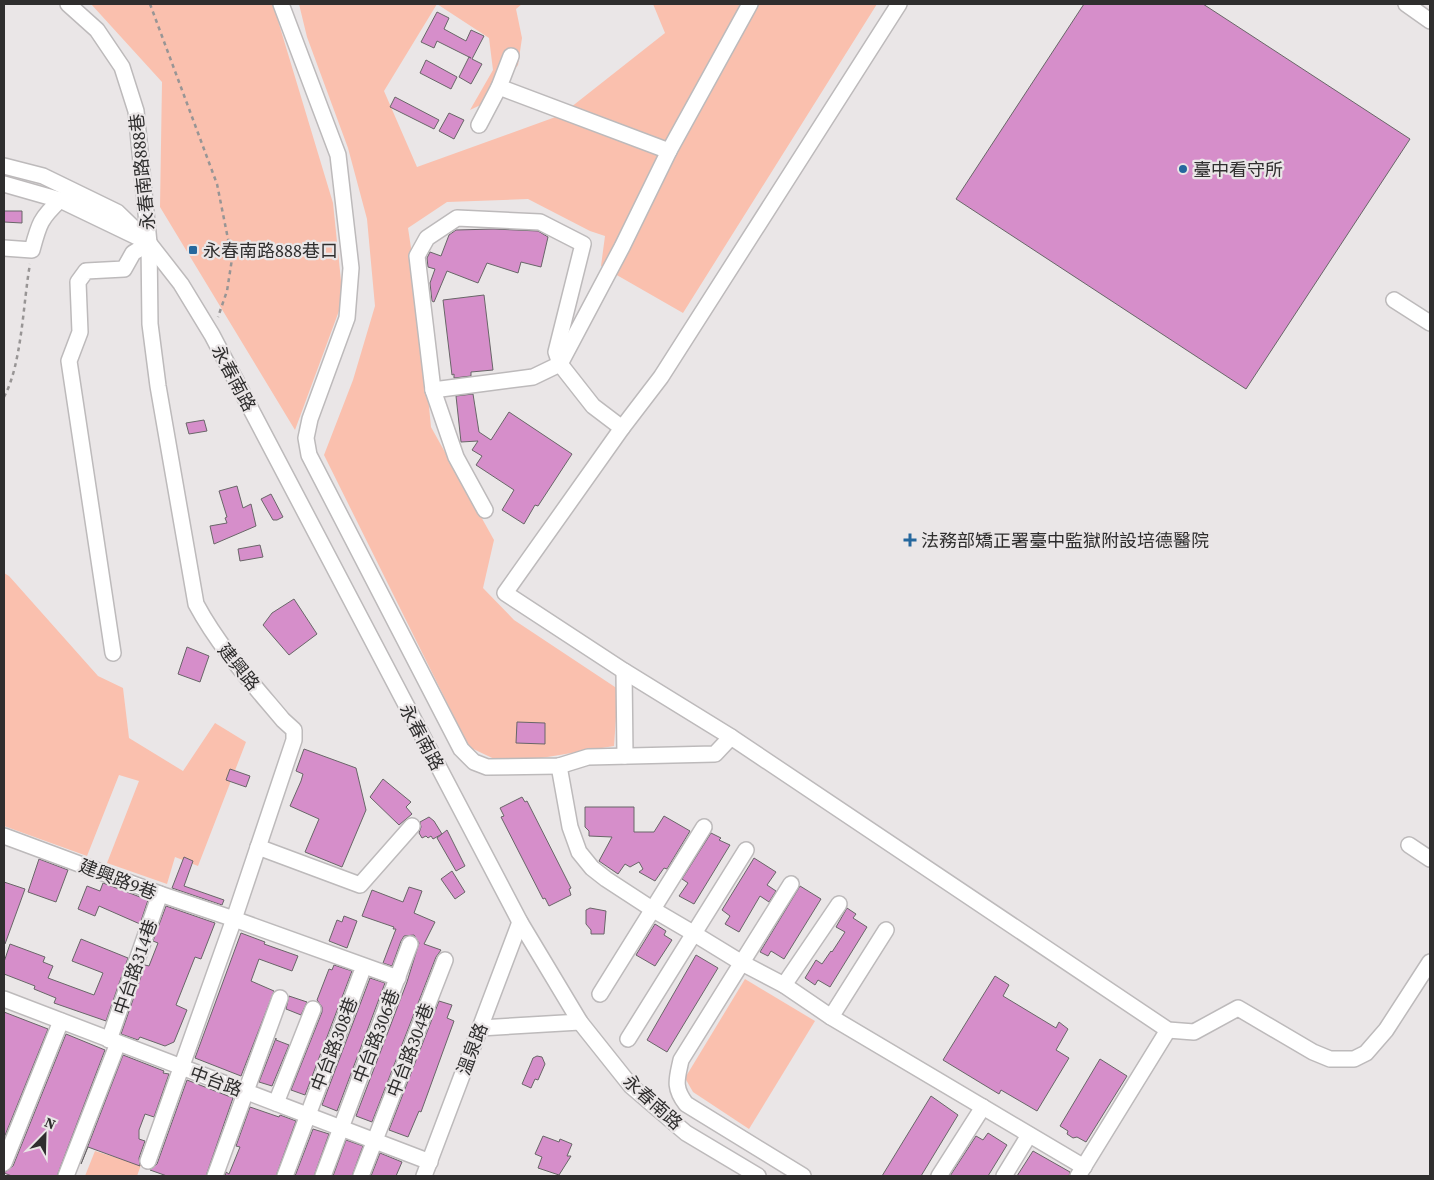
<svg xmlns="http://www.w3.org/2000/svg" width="1434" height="1180" font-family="'Source Serif 4','Noto Sans TC',serif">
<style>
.green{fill:#fac0ae}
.building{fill:#d68eca;stroke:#696668}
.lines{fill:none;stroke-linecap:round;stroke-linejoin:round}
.minor-casing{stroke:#bdbabb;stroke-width:18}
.path{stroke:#989595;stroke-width:2.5;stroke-dasharray:4 4;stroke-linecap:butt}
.minor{stroke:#fff;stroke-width:15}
.poi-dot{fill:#25679d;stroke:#eae6e7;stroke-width:2}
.labels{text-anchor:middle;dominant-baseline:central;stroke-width:4.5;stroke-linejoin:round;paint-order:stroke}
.poi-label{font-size:18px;fill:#2f2e2e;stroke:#eae6e7;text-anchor:start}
.street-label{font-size:18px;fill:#2f2e2e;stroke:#eae6e7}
</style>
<rect width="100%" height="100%" fill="#eae6e7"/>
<g class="green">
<path d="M91,4H273L333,203L343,300L295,430L160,207L162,82Z"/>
<path d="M299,4H522L516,9L522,38L518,65L491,100L470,110L493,70L489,38L437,4L384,91L417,167L561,115L665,33L653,4H877L683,313L601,266L605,236L590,231L528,199L447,202L408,228L418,294L431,427L494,540L483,588L514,620L618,689L614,746L505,764L469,747L324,455L353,380L375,306L367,219L348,148L307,37Z"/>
<path d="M4,573L9,576L98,676L123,688L129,738L183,771L215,723L246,742L198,866L175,857L167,884L107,863L139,781L119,775L87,856L4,826Z"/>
<path d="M745,979L815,1021L749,1129L693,1092L685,1078Z"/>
<path d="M95,1151L141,1165L137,1176H85Z"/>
</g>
<g class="building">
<path d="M1084,4H1203L1410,139L1246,389L956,199Z"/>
<path d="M437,12L449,18L444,29L466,41L471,30L484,36L472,59L482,64L471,84L459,77L469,57L471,58L437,41L434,48L421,42Z"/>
<path d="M426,60L457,77L451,89L420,73Z"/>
<path d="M395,97L439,120L434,129L390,107Z"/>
<path d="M449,113L464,120L454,139L439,131Z"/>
<path d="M4,211H22V223L4,222Z"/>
<path d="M494,229L538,231L548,237L541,267L521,262L518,273L487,263L478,283L447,271L434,302L432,301L430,283L435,269L428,267L427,258L430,252L441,256L449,235L456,230Z"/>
<path d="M484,295L493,370L471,372V376L454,378V374L452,375L443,300Z"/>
<path d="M473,394L479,432L491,440L509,412L572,454L538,506L535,505L524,524L502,510L514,490L476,465L482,456L472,450L478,441L461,442L456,396Z"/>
<path d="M204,420L207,431L189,434L186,423Z"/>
<path d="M237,486L243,508L251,504L256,526L214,544L210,526L227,523L225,518L227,517L219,491Z"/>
<path d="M271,494L283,517L277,520H273L261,499Z"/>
<path d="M260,545L263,557L240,561L238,549Z"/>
<path d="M294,599L317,634L289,655L263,625L272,613Z"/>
<path d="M187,647L209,656L200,682L178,674Z"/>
<path d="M517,722L545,723V744L516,743Z"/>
<path d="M304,749L356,768L366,810L342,867L305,852L319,819L290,806L301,781L303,774L296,771Z"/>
<path d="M230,769L250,776L246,787L226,780Z"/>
<path d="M383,779L411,802L406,807L412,814L399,825L370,797Z"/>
<path d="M522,797L525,802L527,801L571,888L569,889L571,895L549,906L545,898L543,899L501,817L504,816L500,808Z"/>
<path d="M585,807H634V832H654L664,816L690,831L667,869L664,868L655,881L639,872L643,869L639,862L630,867L625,864L618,874L599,861L612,837L589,836V831L585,827Z"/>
<path d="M429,817L434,821L442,834L433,839L431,836L428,838L426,836L422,838L419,833L421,827L420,822Z"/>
<path d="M447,830L465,866L456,871L437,838Z"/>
<path d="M711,833L721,838L719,840L730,845L694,904L679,896L688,883L682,879Z"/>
<path d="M184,857L193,861L184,886L224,900L222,905L172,888Z"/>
<path d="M754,858L776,872L767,885L776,891L769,902L760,896L739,932L725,924L730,916L722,910Z"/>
<path d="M39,859L68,870L56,902L28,892Z"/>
<path d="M452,871L465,892L455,899L441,879Z"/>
<path d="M4,882L25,889L5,944H4Z"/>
<path d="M103,883L148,900L140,924L99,906L95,916L78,909L87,886L100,891Z"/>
<path d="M800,886L821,899L784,959L771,951L768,956L760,952Z"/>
<path d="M409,887L422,891L414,913L435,922L424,944L441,950L436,957L372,1122L356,1116L407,982L419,943L414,935L404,936L401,941L392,966L383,963L396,929H393L394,927L362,916L372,890L403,902Z"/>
<path d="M166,906L215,923L201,959L195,957L176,1005L187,1010L174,1042L165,1046L140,1037L138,1040L121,1034L145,965L149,966L158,943L153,941Z"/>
<path d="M590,908L606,911L604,934H591V930L586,924V910Z"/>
<path d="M847,908L856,914L853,918L867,927L830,987L818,980L815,985L805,978L816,960L822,964L831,951L832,952L845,932L836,927Z"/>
<path d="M344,916L357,921L347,948L329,941L337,920L342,922Z"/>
<path d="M655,924L666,931L664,935L672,940L655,966L636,955Z"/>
<path d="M241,933L265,942L264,944L298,956L292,971L259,959L251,981L274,991L241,1076L195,1058Z"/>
<path d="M81,939L128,958L106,1021L54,1003L56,998L34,989L35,986L4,974V962L10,944L45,957L43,962L53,966L48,978L94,995L103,973L72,961Z"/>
<path d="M696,955L718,968L667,1052L647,1040Z"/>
<path d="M334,965L352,971L305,1095L291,1090L322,1012V1007L317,1000L329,969L332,970Z"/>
<path d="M995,976L1009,985L1003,996L1056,1028L1059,1022L1068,1029L1056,1050L1069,1058L1037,1111L1001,1090L999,1094L943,1060Z"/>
<path d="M370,978L385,983L337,1111L322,1105Z"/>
<path d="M289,996L307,1002L301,1015L286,1009Z"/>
<path d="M439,1001L452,1005L447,1018L454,1021L421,1112L419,1111L408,1137L389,1130Z"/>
<path d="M4,1012L48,1029L4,1138Z"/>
<path d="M66,1034L105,1050L57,1176H12L4,1173L13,1166Z"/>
<path d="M276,1038V1040L289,1045L272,1086L259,1082Z"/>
<path d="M123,1055L164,1071L163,1073L169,1074L154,1117L145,1114L139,1130V1139L145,1141L139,1158L140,1166L88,1147L81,1164Z"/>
<path d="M537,1056L542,1057L545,1064L538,1080L535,1079L531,1088L522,1084L531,1063L533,1058Z"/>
<path d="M1100,1059L1127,1076L1086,1142L1077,1137L1073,1138L1067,1134L1068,1131L1060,1126Z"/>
<path d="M187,1080L233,1098L206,1176H167L150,1170L157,1164Z"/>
<path d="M931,1096L958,1115L921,1176H882Z"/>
<path d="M250,1107L279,1117L280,1115L296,1121L276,1176H225L226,1172L229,1174L240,1147L236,1146Z"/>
<path d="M313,1129L329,1134L314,1176H295Z"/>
<path d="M988,1133L1007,1145L988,1176H950L976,1136L983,1140Z"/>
<path d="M543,1136L559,1142L560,1139L572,1144L567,1156H571L559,1175L538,1168L542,1157L535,1154Z"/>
<path d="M346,1140L363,1146L352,1176H333Z"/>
<path d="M1033,1151L1070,1172L1069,1176H1017Z"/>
<path d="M380,1153L402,1162L396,1176H371Z"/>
</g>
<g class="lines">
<defs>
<g id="minor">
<path d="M68,4L97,30L122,67L136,111L149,243L150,324L158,386L196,604C219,647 252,683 283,720L294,730V740L234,919L148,1161"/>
<path d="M281,4L338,155L351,268L347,318L310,419L306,438L309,455L461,749L474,762L487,767L559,766L588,757L715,754L731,737L1168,1030L1194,1032L1238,1008L1313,1052L1330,1059H1354L1366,1053L1386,1030L1430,962"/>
<path d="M1406,4L1430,21"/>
<path d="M499,87L669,151"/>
<path d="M479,125L499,87L511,56"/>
<path d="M4,166L43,176L117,212L149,243L181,284L212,335L520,922L580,1022L631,1086L686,1133L758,1176"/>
<path d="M4,184L60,200L137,237"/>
<path d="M4,248L32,250C39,224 40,219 60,200"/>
<path d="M1394,300L1430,323"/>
<path d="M433,390L533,377L560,364L622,247L669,151L750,4"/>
<path d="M485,510L456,457L433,390L417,256L427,238L457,218L540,222L583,244L556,352L560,364L593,406L622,428"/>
<path d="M113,653L69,361L80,332L78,282L86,271L124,269L133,253L149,243"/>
<path d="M624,671L625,756"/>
<path d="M731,737L624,671L505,593L622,428L661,377L899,4"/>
<path d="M559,766L570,827L579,852L592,868L606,879L652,909L693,933L742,963L784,985L831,1017L1084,1167"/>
<path d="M4,836L160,894L234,919L398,978"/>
<path d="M1409,845L1430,859"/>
<path d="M258,847L360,885L412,826"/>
<path d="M791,884L681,1060C677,1079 673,1087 686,1104L803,1176"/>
<path d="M784,985L839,904"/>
<path d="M600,994L704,827"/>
<path d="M4,999L430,1162"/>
<path d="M831,1017L886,930"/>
<path d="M480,1028L580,1022"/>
<path d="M628,1039L746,850"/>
<path d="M109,1040L160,894"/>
<path d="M276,1103L313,1009"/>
<path d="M4,1163L61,1021"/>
<path d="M66,1176L118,1043"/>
<path d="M215,1176L280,998"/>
<path d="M285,1176L361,974"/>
<path d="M323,1176L410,944"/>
<path d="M361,1176L445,960"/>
<path d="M424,1176L520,922"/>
<path d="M939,1176L983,1107"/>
<path d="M1004,1176L1029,1135"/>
<path d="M1078,1176L1168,1030"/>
</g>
</defs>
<use href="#minor" class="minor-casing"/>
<g class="path">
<path d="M150,4L217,184L232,259L227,291L218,317"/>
<path d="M4,397C22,364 23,303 30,264"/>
</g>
<use href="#minor" class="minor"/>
</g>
<g class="poi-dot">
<circle cx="1183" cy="169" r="5"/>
<rect x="188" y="245" width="10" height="10" rx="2.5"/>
<path d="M907.5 532.5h5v5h5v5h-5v5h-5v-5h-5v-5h5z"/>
</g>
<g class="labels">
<g class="poi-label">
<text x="1193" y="169">臺中看守所</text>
<text x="203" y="250">永春南路888巷口</text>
<text x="921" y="540">法務部矯正署臺中監獄附設培德醫院</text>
</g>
<g class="street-label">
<text transform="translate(142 172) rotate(-96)">永春南路888巷</text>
<text transform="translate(234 378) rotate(62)">永春南路</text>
<text transform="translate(239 667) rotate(51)">建興路</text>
<text transform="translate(422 737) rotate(62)">永春南路</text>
<text transform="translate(118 879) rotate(21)">建興路9巷</text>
<text transform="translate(135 967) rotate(-71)">中台路314巷</text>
<text transform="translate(376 1036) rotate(-69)">中台路306巷</text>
<text transform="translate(334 1044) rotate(-69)">中台路308巷</text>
<text transform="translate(472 1049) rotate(-69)">溫泉路</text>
<text transform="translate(410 1050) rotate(-69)">中台路304巷</text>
<text transform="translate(216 1081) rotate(20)">中台路</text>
<text transform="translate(653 1102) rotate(42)">永春南路</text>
</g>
</g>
<rect width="1434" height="1180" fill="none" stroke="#2f2e2e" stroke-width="10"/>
<g transform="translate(45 1135) rotate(23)" stroke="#eae6e7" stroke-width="4" paint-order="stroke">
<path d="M0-4L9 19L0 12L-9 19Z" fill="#2f2e2e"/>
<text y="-8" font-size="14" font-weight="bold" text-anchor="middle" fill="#2f2e2e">N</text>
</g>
</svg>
